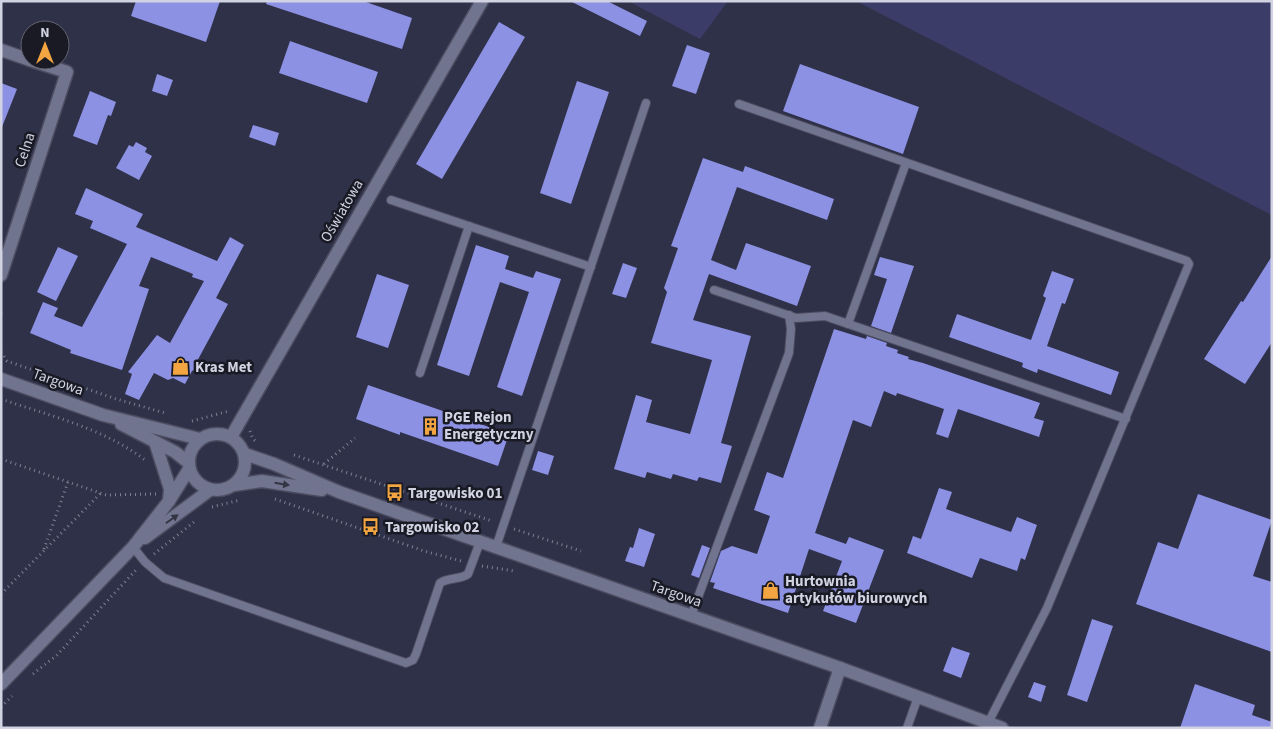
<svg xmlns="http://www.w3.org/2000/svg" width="1273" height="729" font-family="'Source Sans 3',sans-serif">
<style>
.grass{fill:#3b3d68}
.building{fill:#8c91e3}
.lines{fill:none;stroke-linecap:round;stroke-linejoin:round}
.service-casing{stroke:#4b4c60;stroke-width:10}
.minor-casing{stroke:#4b4c60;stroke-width:15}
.tertiary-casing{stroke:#4b4c60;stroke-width:15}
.path{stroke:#7e8093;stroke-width:3;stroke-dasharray:1 4;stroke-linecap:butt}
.service{stroke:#71748e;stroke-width:8}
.minor{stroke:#71748e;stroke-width:12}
.tertiary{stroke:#71748e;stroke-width:12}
.oneway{fill:#333544}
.labels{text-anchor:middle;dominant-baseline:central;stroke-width:5;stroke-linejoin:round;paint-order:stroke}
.street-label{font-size:15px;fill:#d1d3e2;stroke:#191a24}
.poi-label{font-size:15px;font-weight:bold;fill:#d1d3e2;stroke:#191a24;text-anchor:start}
</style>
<rect width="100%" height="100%" fill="#2f3148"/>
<g class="grass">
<path d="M628,1H728L700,39Z"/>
<path d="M856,1H1272V215L1258,208Z"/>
</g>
<g class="building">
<path d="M136,1H220L206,42L131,16Z"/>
<path d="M267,1H363L412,18L402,49L266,4Z"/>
<path d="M570,1H607L647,21L640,36Z"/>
<path d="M499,22L525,37L442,179L416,164Z"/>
<path d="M290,41L378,72L367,103L279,73Z"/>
<path d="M687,45L710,53L696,94L672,86Z"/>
<path d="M800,64L919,107L903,154L783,111Z"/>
<path d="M157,74L173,80L167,96L152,91Z"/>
<path d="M577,81L609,92L571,204L540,193Z"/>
<path d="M1,83L17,89L2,127H1Z"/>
<path d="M90,91L116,102L111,116L108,115L97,145L73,136Z"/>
<path d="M253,125L279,133L275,146L249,137Z"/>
<path d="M136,142L147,148L145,152L152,156L139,180L116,168L129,145L133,147Z"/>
<path d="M703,158L743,172L745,166L834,199L827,220L737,187L711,260L736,270L746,243L811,266L797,306L709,274L693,320L751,336L721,443L732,446L721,483L699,477L697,481L673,474L671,479L647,472L645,478L614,469L636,395L652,400L646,422L690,434L712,360L651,343L667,292L664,288L678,248L671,246Z"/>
<path d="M86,188L143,214L136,227L217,261L230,237L244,245L216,298L228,304L195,365L196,369L192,371L185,384L173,378L168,380L154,373L139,400L125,394L132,374L128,372L157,335L170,343L204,281L192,277L193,274L151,257L139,286L149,289L122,370L70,353L71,350L30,333L43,302L58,308L54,316L82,327L127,244L90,228L93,221L75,214Z"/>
<path d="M476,245L509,256L505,269L533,278L536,271L561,279L522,396L497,387L529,292L500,282L469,376L437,365Z"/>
<path d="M58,247L78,256L56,301L37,292Z"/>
<path d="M1272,256V342L1245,384L1204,359L1241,301L1243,302Z"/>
<path d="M880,257L914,266L891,333L871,326L887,279L874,275Z"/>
<path d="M623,263L637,268L626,298L612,294Z"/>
<path d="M1052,271L1074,279L1065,304L1062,303L1047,346L1119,372L1111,395L1038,369L1037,373L1022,367L1023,363L949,337L957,314L1031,340L1046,298L1043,296Z"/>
<path d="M377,274L409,285L388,348L356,337Z"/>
<path d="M834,329L866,339L867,336L887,343L886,346L898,350L897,353L909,357L908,359L923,363L1040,403L1034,418L1044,421L1039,437L958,409L948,438L936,434L944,409L897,393L896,396L884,391L871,427L853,420L815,533L846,544L849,537L884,550L856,623L823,611L842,561L809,549L788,613L713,588L715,583L710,582L721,551L732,546L757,554L770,516L754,510L767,472L783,478Z"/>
<path d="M368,385L509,434L498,466L400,432V435L356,419Z"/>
<path d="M538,451L554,456L548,475L532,470Z"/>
<path d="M939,488L952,492L946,509L1011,532L1017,517L1037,525L1025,560L1021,558L1017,571L980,558L972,578L907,553L913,536L921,539Z"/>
<path d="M1198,494L1272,520L1253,576L1272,582V652L1136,604L1158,542L1178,549Z"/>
<path d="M639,528L655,534L644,567L625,561L630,547L633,548Z"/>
<path d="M702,545L710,548L699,578L691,575Z"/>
<path d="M1092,619L1113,626L1087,702L1067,695Z"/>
<path d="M952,647L970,653L961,678L943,671Z"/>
<path d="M1034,682L1046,686L1041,702L1028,697Z"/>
<path d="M1195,684L1255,705L1252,715L1272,722V728H1180Z"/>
</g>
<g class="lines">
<defs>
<g id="service">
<path d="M739,104L1187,261L1189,264L1047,608L988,723"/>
<path d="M391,200L591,267"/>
<path d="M714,290L796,318L825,316L1126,419"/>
<path d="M848,324L906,163"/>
<path d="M420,373L469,226"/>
<path d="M133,547L145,562L164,578L406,663L413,660L416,654L440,583C449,577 460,580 468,574L480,542"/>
<path d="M496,547L646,103"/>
<path d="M691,616L789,353L791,329L789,315"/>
<path d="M907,728L918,697"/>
</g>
<g id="minor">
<path d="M1,50L30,60"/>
<path d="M1,275L67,72L30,60"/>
<path d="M231,437L482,1"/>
<path d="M145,538L210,490"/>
<path d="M1,684L133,547L169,501L189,469"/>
<path d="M820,728L840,668"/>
</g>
<g id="tertiary">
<path d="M1,379L103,415L200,439"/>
<path d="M121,424L175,452L189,463"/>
<circle cx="217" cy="462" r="28"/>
<path d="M155,442L170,489L169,501"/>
<path d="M245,454L274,464L339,492L840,668L1002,728"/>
<path d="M234,485L262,481L322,490"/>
</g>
</defs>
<use href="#service" class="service-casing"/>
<use href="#minor" class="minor-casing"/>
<use href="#tertiary" class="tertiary-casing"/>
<g class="path">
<path d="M1,313L2,312"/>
<path d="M1,352L7,361L116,399L165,413"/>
<path d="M1,399C50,416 103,428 145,460"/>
<path d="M192,421L229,411"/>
<path d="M250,431L253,439L257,442"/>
<path d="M294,455L492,521"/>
<path d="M1,459L106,495L156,494"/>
<path d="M324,464L355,438"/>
<path d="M275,499L424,551L461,561"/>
<path d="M212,507L240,500"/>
<path d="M514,529L581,551"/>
<path d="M44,549L68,482"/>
<path d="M154,554L194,522"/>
<path d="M482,566L515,571"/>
<path d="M1,594L101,493"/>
<path d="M33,674L57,655L136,570"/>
<path d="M1,707L12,696"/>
</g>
<use href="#service" class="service"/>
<use href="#minor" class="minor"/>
<use href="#tertiary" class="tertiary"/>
</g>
<defs><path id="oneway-solid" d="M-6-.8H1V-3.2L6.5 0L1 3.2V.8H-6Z" transform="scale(1.25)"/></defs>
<g class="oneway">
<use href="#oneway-solid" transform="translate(282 484) rotate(9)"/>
<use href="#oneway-solid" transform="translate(172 519) rotate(-35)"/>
</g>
<defs>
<symbol id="shop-bare" viewBox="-9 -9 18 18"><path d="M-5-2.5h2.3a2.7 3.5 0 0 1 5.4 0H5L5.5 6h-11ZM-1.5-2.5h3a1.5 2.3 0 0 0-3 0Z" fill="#f2a540" stroke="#191a24" stroke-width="2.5" paint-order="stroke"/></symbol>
<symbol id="building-bare" viewBox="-9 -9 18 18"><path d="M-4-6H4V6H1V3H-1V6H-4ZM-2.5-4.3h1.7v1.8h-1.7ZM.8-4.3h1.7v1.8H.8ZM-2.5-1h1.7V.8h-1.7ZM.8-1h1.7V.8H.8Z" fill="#f2a540" stroke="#191a24" stroke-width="2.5" paint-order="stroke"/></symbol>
<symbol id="bus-bare" viewBox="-9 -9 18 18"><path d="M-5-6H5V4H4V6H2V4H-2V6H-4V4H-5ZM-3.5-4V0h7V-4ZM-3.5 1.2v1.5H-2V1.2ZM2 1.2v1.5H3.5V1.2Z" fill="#f2a540" stroke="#191a24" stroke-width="2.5" paint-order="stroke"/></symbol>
</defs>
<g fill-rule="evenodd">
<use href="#shop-bare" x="168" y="354" width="25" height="25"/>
<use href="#building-bare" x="418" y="414" width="25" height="25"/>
<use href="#bus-bare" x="382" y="480" width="25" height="25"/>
<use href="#bus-bare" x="358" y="514" width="25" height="25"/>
<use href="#shop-bare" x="758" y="578" width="25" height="25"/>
</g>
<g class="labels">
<g class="street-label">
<text transform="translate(25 150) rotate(-72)">Celna</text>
<text transform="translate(342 211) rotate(-60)">Oświatowa</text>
<text transform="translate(58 382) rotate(20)">Targowa</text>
<text transform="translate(676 594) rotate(19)">Targowa</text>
</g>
<g class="poi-label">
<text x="195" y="367">Kras Met</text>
<text x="444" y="417">PGE Rejon<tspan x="444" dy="17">Energetyczny</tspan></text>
<text x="408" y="493">Targowisko 01</text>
<text x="385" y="527">Targowisko 02</text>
<text x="785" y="581">Hurtownia<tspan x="785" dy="17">artykułów biurowych</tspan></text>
</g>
</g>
<rect width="1273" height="729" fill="none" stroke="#d1d3e2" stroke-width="5"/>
<g transform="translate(45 45)"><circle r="24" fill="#191a24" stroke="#636470"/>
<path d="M0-4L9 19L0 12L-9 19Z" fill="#f2a540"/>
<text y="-8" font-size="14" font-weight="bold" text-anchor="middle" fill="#d1d3e2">N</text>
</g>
</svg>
